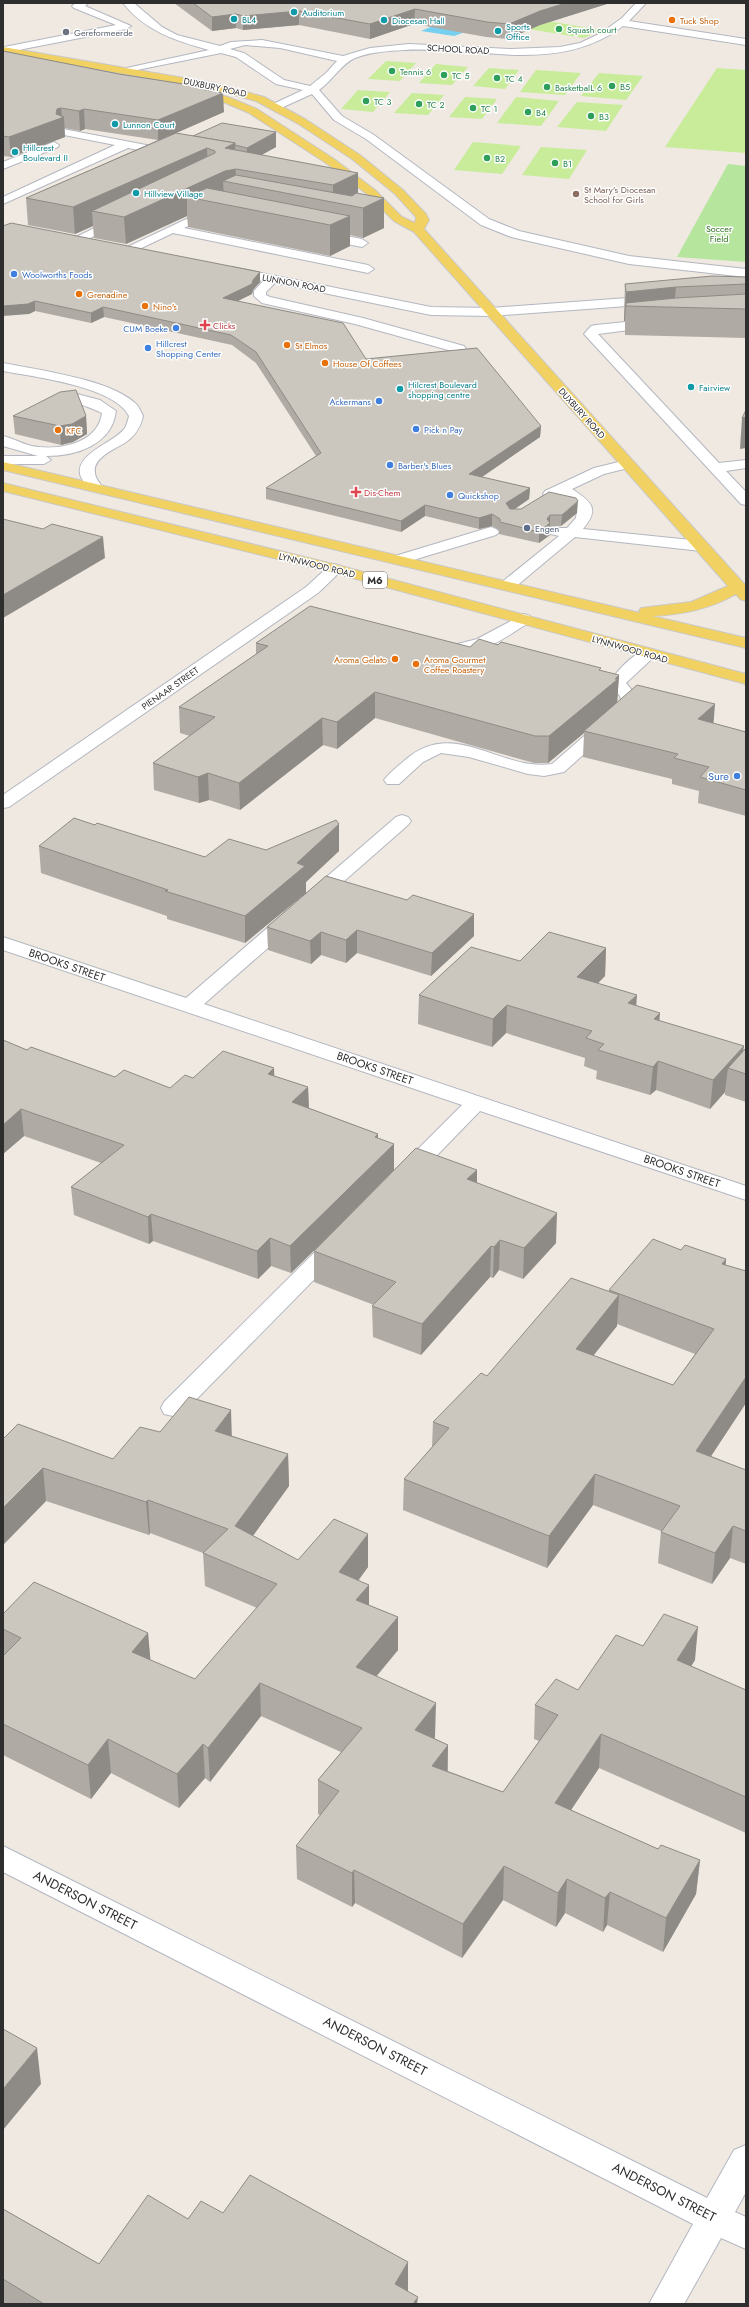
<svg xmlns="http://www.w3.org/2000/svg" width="749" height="2307" font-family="Jost,sans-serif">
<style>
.green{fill:#b6e59e}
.pitch{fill:#c9ec9a}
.water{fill:#75cff0}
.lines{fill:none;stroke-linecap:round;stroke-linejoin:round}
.minor-casing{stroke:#b4b7c1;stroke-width:2}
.major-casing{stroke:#c9c9c9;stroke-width:2}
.minor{fill:#fff;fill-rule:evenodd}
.major{fill:#f2d163;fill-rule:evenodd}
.wall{fill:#afaba4;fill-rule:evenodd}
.shaded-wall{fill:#8e8b86}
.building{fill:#cbc7bf;stroke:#8e8b86}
.culture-dot{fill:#0f9aa8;stroke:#fff;stroke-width:1.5}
.food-dot{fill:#e8710a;stroke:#fff;stroke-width:1.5}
.leisure-dot{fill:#2e9e5b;stroke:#fff;stroke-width:1.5}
.worship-dot{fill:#6b7280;stroke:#fff;stroke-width:1.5}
.education-dot{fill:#8d6e63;stroke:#fff;stroke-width:1.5}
.shop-dot{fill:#3f7fe0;stroke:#fff;stroke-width:1.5}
.health-dot{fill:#e0444e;stroke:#fff;stroke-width:1.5}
.service-dot{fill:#5c6f8a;stroke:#fff;stroke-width:1.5}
.labels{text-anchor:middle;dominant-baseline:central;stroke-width:3;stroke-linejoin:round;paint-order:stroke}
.far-culture-label{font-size:9px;fill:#0d838f;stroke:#fff;text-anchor:start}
.far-food-label{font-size:9px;fill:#c56008;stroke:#fff;text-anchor:start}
.far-leisure-label{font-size:9px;fill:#27864d;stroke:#fff;text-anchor:start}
.far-worship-label{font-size:9px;fill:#5b616d;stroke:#fff;text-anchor:start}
.far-street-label{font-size:9px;fill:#2e2e2e;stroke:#fff}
.far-education-label{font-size:9px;fill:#785e54;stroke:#fff;text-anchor:start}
.far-park-label{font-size:9px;fill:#2c6e1b;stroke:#fff}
.far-shop-label{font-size:9px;fill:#366cbe;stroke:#fff;text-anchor:start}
.far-health-label{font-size:9px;fill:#be3a42;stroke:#fff;text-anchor:start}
.far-service-label{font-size:9px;fill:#4e5e75;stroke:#fff;text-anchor:start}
.shield{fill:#fff;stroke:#6d6d6d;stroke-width:1}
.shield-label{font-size:10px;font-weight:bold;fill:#2e2e2e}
.shop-label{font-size:11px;fill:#366cbe;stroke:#fff;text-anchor:end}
.street-label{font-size:11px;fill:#2e2e2e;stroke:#fff}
.near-street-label{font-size:13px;fill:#2e2e2e;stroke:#fff}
</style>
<rect width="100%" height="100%" fill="#efe9e1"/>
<path class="green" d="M728,164L746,166V262L677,257Z"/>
<g class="pitch">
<path d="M535,19L602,30L584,38L516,27Z"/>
<path d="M386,61L416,63L400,81L368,79Z"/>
<path d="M436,64L468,67L452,85L419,83Z"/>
<path d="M489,68L519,70L505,89L473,86Z"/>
<path d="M717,68L746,70V153L665,147Z"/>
<path d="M536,70L581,73L565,95L520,92Z"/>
<path d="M599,73L643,76L626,100L581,96Z"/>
<path d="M358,90L390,92L373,112L341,109Z"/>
<path d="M412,93L444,95L428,115L394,113Z"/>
<path d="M465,97L497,99L482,119L449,117Z"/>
<path d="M516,97L559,101L541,126L497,123Z"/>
<path d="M577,102L623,105L606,131L557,127Z"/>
<path d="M473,142L521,146L502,174L454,170Z"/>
<path d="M541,147L587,150L569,179L522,175Z"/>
</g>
<path class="water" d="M457,16L492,22L454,36L421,31Z"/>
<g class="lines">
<defs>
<g id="minor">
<path d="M76,3H88L85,6L131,26L126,29L3,53L4,47L116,25L74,8L72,6Z"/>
<path d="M123,3H134L162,27L177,35L220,46L231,42L262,40L343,56L370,48L409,44L511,49L560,47L580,43L601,33L622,18L636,3H646L629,21L746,39V45L623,26C558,75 478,46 404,50C388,51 370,52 355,58C341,64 332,81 319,90L342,116L374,135L489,219L519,231L629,256L746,269V277L629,264L511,237L481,225L366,139L334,120L312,94L281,108H273V104L303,90L276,84L236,57L221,53L122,73V69L209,50C176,41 145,31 123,3ZM245,45L280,48L337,61L326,73L310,86L284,80L244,53L230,49Z"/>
<path d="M63,129L172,150L178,153L172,156L128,148L3,204V197L115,145L59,134V130Z"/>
<path d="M54,142L59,145L58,147L3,169V162Z"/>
<path d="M214,206L220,209L218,211L184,228L368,265L374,269L368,273L173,233L131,253L127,254L121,250Z"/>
<path d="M121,215L127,219L125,221L80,243L76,244L70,240Z"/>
<path d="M320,231L362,239L368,243L362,247L316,238L314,235Z"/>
<path d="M232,267L431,307L491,308L655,296L661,300L655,304L491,316L431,315L275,283L266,292V295L270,297L363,318L464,346L466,349L464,352L459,353L355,324L262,303L254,296V291L263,281L228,274L226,271L228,268Z"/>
<path d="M655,319L661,323L660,326L598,334L719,463L746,460V468L726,471L746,492V505L741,504L584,334L591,326L596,325Z"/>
<path d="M3,363C38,370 109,379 135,403C139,406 141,412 143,416C141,425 138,431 131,438C121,448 92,455 95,473C95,478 100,483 102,487L100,490H90C87,486 81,479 80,474C76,453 115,442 125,428C127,424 128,420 129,416C114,386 34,377 3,371Z"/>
<path d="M77,394L100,400L116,411C112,445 76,456 46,456L51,460L44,464H3V456H38L3,446V436C13,438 22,444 32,446C58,451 98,444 102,413C95,409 74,403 70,398L72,395Z"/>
<path d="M627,460L632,461L634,464L632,467L604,474L572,489C592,502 600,509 583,529L701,541L706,543L709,546L706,549L701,551L575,537L514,588H502L500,585L502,582L559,536L551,534L548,531L551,528H567L576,518L577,509L560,495L550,498L545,497L543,494L545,491L594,468Z"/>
<path d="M491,527L496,529L499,532L496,535L400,564L395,562L392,559L395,556Z"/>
<path d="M335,564L341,566L343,569L318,593L9,807L3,808V795L306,587L329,566Z"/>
<path d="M524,614L530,616L532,619L530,622C507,636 478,659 450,652L448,649L450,646L477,639Z"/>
<path d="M649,649L655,650L657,654L626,683L636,695L640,704L564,772L544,776L528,774L469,757L441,753L423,762L399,784H387L384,780C389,773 397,767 404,761C454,716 500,772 552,764L622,703L620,696L609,683C618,670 633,653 649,649Z"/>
<path d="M402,815L408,817L411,821L408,825L204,1004L746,1186V1200L480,1111L414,1179L406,1181L398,1179L395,1174L398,1169L462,1105L3,950V937L186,998L396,817Z"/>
<path d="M335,1238L343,1240L347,1245L343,1250L182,1414L173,1416L164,1414L161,1408L164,1402L327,1240Z"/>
<path d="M3,1846L707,2198L734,2150L746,2145V2192L735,2212L746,2217V2249L721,2238L684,2304H649L693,2224L3,1872Z"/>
</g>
<g id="major">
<path d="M3,47L213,83L264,97L305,119L360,155L403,190L426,214L429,220L424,229L746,586V601L740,599L736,594C710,609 681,615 652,616L746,638V648L3,470V462L640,613L639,611L641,608L691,602L728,586L414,232L394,221L367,194L326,163L249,113L221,101L190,94L189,92L194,89L228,97L257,109L334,159L375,190L402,217L415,223L416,217L395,194L352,159L297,123L256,101L212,89L3,53Z"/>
<path d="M3,483L341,566L746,674V684L330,572L3,491Z"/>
</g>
</defs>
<use href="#minor" class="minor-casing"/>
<use href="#major" class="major-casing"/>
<use href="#minor" class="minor"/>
<use href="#major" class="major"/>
</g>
<g class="wall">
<path d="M174,3H610L540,25L508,39L486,37L414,24L370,39L299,25L243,30L236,28L212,31Z"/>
<path d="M3,51L119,74L209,88L210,90L224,112L176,133L193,136L276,132V147L261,155L358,173V193L384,228L363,238L350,235V246L330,256L188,227L187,216L126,244L94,238L93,226L75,234L28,225L26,198L158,140L85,129L80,131L64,128L65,137L11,157L3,156Z"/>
<path d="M3,226L260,272V282L253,290L252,294L238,301L366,359L541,426L540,437L481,477L530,488L529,499L515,509L577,513L561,526L550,527V535L539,543L499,534V530L492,526L479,529L425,516L401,532L266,499V488L316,456L256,363L232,345L104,317L91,323L35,311L29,314Z"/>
<path d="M746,277V338L625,335V321H624V313L625,284Z"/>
<path d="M13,416H86L87,434L73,442L61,445L15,434Z"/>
<path d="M256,643L470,647L498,645L619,675L617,702L713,723L746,732V816L698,803L699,791L672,784V779L583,757L584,733L548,763H534L375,718L337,749L323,745L240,810L209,800L199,803L154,790L153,763L190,736L180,733L179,707L256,654Z"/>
<path d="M39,846L205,857L266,850L339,851L306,882V893L245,943L167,919V916L41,873Z"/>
<path d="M746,869V882L745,881Z"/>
<path d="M326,876L474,936L431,976L357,953L346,963L321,955L311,964L268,950L267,927Z"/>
<path d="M606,948L605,976L598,983L636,1006L659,1021L743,1051L746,1048V1102L725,1095V1092L710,1109L656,1090L650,1095L596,1079L597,1071L584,1066L585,1058L506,1033L492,1047L418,1024L419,995L520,961Z"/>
<path d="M3,1040L27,1050L115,1077L170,1088L193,1078L274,1068V1076L308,1087L309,1108L378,1134V1138L394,1170H477V1182L556,1243L523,1279L499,1270L493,1278L490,1277L421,1355L373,1337L372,1306L374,1305L314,1282V1251L324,1241L291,1273L271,1266L258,1279L153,1241L149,1244L74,1215L71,1187L101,1163L24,1136L3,1154Z"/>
<path d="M681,1250L726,1259V1265L746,1271V1403L711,1456L746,1470V1564L730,1558L712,1584L658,1563L661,1531L593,1505L547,1568L403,1510L404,1479L432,1447L433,1422L487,1376L609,1292V1290ZM617,1324L695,1354L673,1385L593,1355L617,1326Z"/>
<path d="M160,1432L232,1436L288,1454L289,1486L253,1536L298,1560L368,1567L359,1580L369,1605L398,1617V1650L377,1676L435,1737L434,1738L448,1745V1771L503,1792L539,1741L534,1739L535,1705L578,1690L643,1646L695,1660L691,1666L746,1690V1833L599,1768L571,1810L658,1849L700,1860L696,1894L663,1952L607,1925L603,1932L565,1913L556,1927L503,1900L462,1958L355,1903L352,1907L297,1879L296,1846L320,1815L318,1814V1780L341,1752L261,1716L210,1782L205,1778L179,1808L111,1773L91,1799L3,1755V1614L148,1633L150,1660L195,1679L257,1608L205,1586L203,1553L150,1533L149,1535L46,1501L3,1545V1439L113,1459Z"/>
<path d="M3,2209L99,2264L188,2219L223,2213L408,2292L417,2304H3Z"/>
</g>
<g class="shaded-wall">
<path d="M566,3H610L540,25L508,39L509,24L540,11Z"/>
<path d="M415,9L414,24L370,39V24Z"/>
<path d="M299,11V25L243,30V16Z"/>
<path d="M236,14V28L212,31V17Z"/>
<path d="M209,88L210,98L223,93L224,112L158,141V120Z"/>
<path d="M61,108L62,117H64L65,137L11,157L9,137L56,114L57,109Z"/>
<path d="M84,109L85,129L80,131L79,111Z"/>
<path d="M276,132V147L247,163V148Z"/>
<path d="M235,143L236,183L223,181L224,198L187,197V216L126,244L124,217L225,148Z"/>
<path d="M207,148L208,174L92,211L93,226L75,234L73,207Z"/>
<path d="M358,173V200L333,202V185Z"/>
<path d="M384,198V228L363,238V208Z"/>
<path d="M350,216V246L330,256V225Z"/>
<path d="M260,272V282L253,290L252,294L223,308V298L253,280Z"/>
<path d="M676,287L674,307L626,303L625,321H624L626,292Z"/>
<path d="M35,301V311L29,314L3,316V306Z"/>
<path d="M103,307L104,317L91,323V313Z"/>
<path d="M86,416L87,434L73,442L61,445L60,426Z"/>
<path d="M746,417V448L740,449L742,418Z"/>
<path d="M541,426L540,437L469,486V474Z"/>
<path d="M530,488L529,499L506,515V503Z"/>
<path d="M578,501L577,513L561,526L562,515Z"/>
<path d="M425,505V516L401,532V521Z"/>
<path d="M492,514V526L479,529V518Z"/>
<path d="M550,515V535L539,543V532L547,519Z"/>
<path d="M103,537L105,558L3,618V595Z"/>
<path d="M619,675L617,705L584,731V733L548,763L549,736Z"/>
<path d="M375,692V718L337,749V722Z"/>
<path d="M715,704L713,730L698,719Z"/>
<path d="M322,718L323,745L240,810L239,783Z"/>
<path d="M208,773L209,800L199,803L198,777Z"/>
<path d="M339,824V851L306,882V893L245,943V916L297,863Z"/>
<path d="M474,914V936L431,976L432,953Z"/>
<path d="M357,930V953L346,963V940Z"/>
<path d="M321,932V955L311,964L310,941Z"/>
<path d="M606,948L605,976L576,1005L577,977Z"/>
<path d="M637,995L635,1023L628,1003Z"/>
<path d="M507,1005L506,1033L492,1047L493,1019Z"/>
<path d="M660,1013L658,1041L654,1019Z"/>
<path d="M744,1046L741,1072L728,1068L725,1092L710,1109L713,1080Z"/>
<path d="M658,1061L656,1090L650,1095L653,1067Z"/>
<path d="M274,1068L275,1094L268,1074Z"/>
<path d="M308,1087L309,1113L292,1102Z"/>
<path d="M21,1109L24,1136L3,1154V1125Z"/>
<path d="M378,1134V1159L394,1144V1171L291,1273L290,1246L375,1137Z"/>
<path d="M477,1170V1200L467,1179Z"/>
<path d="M557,1213L556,1243L523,1279L524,1248Z"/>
<path d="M151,1214L153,1241L149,1244L148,1217Z"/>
<path d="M270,1238L271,1266L258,1279L257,1251Z"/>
<path d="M500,1240L499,1270L493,1278L494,1247Z"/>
<path d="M491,1246L490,1277L421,1355L422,1324Z"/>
<path d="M726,1259L723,1289L722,1264Z"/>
<path d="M619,1295L617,1326L574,1380L576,1349Z"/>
<path d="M746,1377V1403L694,1482L696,1451Z"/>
<path d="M231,1410L232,1442L215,1431Z"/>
<path d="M288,1454L289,1486L236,1559L235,1526Z"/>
<path d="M43,1468L46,1501L3,1545V1508Z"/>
<path d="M595,1474L593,1505L547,1568L549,1536Z"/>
<path d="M148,1500L150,1533L149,1535L146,1502Z"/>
<path d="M733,1526L730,1558L712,1584L715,1553Z"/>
<path d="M368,1534V1567L339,1605V1572Z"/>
<path d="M369,1585V1618L356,1600Z"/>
<path d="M398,1617V1650L356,1700V1667Z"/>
<path d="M698,1627L695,1660L674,1693L677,1660Z"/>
<path d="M148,1633L151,1666L132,1652Z"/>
<path d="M260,1683L261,1716L210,1782L208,1748Z"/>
<path d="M436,1703L435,1737L414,1764L415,1730Z"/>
<path d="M601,1734L599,1768L553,1837L555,1803Z"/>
<path d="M108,1739L111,1773L91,1799L88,1765Z"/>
<path d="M203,1744L205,1778L179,1808L177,1774Z"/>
<path d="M448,1745L447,1778L432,1766Z"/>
<path d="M700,1860L696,1894L663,1952L666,1918Z"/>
<path d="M504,1866L503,1900L462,1958L463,1924Z"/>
<path d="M354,1870L355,1903L352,1907V1873Z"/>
<path d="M567,1879L565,1913L556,1927L558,1893Z"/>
<path d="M610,1892L607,1925L603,1932L605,1898Z"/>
<path d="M37,2048L41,2084L3,2130V2089Z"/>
<path d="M408,2262V2297L395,2284Z"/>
<path d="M418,2297L417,2304H413Z"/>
</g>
<g class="building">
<path d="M193,3H566L540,11L509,24L487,22L415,9L370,24L299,11L243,16L236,14L212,17Z"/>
<path d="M3,51L119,74L209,88L205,90L223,93L158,120L84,109L79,111L61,108L57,109L56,114L64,117L9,137L3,136Z"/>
<path d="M222,123L276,132L247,148L235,145V143L193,136Z"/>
<path d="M176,133L235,143L225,148L358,173L333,185L236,169L225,171L124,217L92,211L215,153V151L207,148L73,207L26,198Z"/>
<path d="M236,175L352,196L356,193L384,198L363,208L223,181Z"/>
<path d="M207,188L350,216L330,225L187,197Z"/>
<path d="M11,223L260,272L253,280L252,284L223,298L343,323L366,359L477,348L541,426L469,474L530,488L506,503L510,509H521L549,492L576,498L578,501L562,515H550L547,519L550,523L539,532L500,522V519L492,514L479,518L425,505L401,521L266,488L321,453L256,352L231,335L103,307L91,313L35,301L28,304L3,306V226Z"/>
<path d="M712,276L746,277V284L676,287L626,292L625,284Z"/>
<path d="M746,294V309L626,306V303L676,298Z"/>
<path d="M76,390L86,416L72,424L60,426L13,416L60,392Z"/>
<path d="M746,410V417L742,418Z"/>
<path d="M3,519L43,529L52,524L103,537L3,595Z"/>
<path d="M310,606L470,647L479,639L498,645L501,642L601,668L599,670L619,675L615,679H618L549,736H535L375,692L337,722L322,718L239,783L208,773L198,777L153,763L215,717L179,707L268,646L256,643Z"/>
<path d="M637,685L715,704L698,719L746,732V790L700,777L709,767L674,758L678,754L584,731Z"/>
<path d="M74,818L95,825L97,823L205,857L229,839L266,850L336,820L339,824L297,863L305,866L245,916L165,891L168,890L39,846Z"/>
<path d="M326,876L407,900L413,895L474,914L432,953L357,930L346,940L321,932L310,941L267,927Z"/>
<path d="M549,932L606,948L577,977L637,995L628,1003L660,1013L654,1019L744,1046L713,1080L658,1061L653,1067L598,1050L604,1044L586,1038L592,1031L507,1005L493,1019L419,995L471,947L520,961Z"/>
<path d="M3,1040L27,1050L31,1047L115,1077L124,1070L170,1088L185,1075L193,1078L223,1051L274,1068L268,1074L308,1087L292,1102L378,1134L375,1137L394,1144L290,1246L270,1238L257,1251L151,1214L148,1217L71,1187L124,1145L21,1109L3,1125Z"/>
<path d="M746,1048V1074L728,1068Z"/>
<path d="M416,1148L477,1170L467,1179L557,1213L524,1248L500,1240L494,1247L491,1246L422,1324L372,1306L396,1282L314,1251Z"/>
<path d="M653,1239L681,1250L685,1245L726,1259L722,1264L746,1271V1377L696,1451L746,1470V1531L733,1526L715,1553L661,1532L680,1506L595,1474L549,1536L404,1479L449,1428L433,1422L481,1373L487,1376L571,1278L619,1295L576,1349L673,1385L714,1329L609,1290Z"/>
<path d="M189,1397L231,1410L215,1431L288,1454L235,1526L298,1560L334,1519L368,1534L339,1572L369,1585L356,1600L398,1617L356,1667L436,1703L415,1730L448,1745L432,1766L503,1792L558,1715L535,1705L556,1679L578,1690L616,1635L643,1646L664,1614L698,1627L677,1660L746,1690V1797L601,1734L555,1803L658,1849L661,1845L700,1860L666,1918L610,1892L605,1898L567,1879L558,1893L504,1866L463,1924L354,1870L352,1873L296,1846L339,1791L318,1780L362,1728L260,1683L208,1748L203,1744L177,1774L108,1739L88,1765L3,1724V1656L21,1638L3,1629V1614L34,1582L148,1633L132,1652L195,1679L277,1584L203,1553L228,1529L148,1500L146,1502L43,1468L3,1508V1439L18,1424L113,1459L140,1427L160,1432Z"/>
<path d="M3,2029L37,2048L3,2089Z"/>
<path d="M250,2175L408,2262L395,2284L418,2297L413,2304H44L3,2279V2209L99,2264L148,2195L188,2219L201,2201L223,2213Z"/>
</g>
<g class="culture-dot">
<circle cx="294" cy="12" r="4"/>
<circle cx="234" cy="19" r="4"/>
<circle cx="384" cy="20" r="4"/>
<circle cx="498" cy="31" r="4"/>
<circle cx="115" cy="124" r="4"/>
<circle cx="15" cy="152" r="4"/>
<circle cx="136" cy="193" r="4"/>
<circle cx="691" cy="387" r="4"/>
<circle cx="400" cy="389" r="4"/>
</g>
<g class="food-dot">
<circle cx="672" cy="20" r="4"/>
<circle cx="79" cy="294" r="4"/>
<circle cx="145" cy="306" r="4"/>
<circle cx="287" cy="345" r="4"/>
<circle cx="325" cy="363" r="4"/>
<circle cx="58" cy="430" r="4"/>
<circle cx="395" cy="659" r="4"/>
<circle cx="416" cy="664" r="4"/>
</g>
<g class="leisure-dot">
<circle cx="559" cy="29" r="4"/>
<circle cx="392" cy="71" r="4"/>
<circle cx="444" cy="75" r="4"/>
<circle cx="497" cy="78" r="4"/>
<circle cx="612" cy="86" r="4"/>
<circle cx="547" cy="87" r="4"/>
<circle cx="366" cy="101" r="4"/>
<circle cx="419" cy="104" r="4"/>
<circle cx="473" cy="108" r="4"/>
<circle cx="528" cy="112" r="4"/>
<circle cx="591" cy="116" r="4"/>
<circle cx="487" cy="158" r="4"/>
<circle cx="555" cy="163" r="4"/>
</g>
<circle class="worship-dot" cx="66" cy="32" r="4"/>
<circle class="education-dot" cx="576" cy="194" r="4"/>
<g class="shop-dot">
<circle cx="14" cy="274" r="4"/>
<circle cx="176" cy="328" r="4"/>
<circle cx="148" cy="348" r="4"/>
<circle cx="379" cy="401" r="4"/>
<circle cx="416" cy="429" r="4"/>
<circle cx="390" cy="465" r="4"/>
<circle cx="450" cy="495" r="4"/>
<circle cx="737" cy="776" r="4"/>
</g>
<g class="health-dot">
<path d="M203 319h4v4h4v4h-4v4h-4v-4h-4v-4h4z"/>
<path d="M354 486h4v4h4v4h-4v4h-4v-4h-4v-4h4z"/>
</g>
<circle class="service-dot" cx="527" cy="528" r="4"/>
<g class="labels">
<g class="far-culture-label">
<text x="302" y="12">Auditorium</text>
<text x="242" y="19">BL4</text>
<text x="392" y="20">Diocesan Hall</text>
<text x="506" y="26">Sports<tspan x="506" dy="10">Office</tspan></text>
<text x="123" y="124">Lunnon Court</text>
<text x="23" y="147">Hillcrest<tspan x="23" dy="10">Boulevard II</tspan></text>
<text x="144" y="193">Hillview Village</text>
<text x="408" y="384">Hilcrest Boulevard<tspan x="408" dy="10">shopping centre</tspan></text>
<text x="699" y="387">Fairview</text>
</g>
<g class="far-food-label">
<text x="680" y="20">Tuck Shop</text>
<text x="87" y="294">Grenadine</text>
<text x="153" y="306">Nino's</text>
<text x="295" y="345">St Elmos</text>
<text x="333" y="363">House Of Coffees</text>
<text x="66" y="430">KFC</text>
<text x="387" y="659" text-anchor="end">Aroma Gelato</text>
<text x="424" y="659">Aroma Gourmet<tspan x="424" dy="10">Coffee Roastery</tspan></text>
</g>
<g class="far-leisure-label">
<text x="567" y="29">Squash court</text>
<text x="400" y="71">Tennis 6</text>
<text x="452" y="75">TC 5</text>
<text x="505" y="78">TC 4</text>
<text x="620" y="86">B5</text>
<text x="555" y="87">BasketbalL 6</text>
<text x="374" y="101">TC 3</text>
<text x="427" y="104">TC 2</text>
<text x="481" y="108">TC 1</text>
<text x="536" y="112">B4</text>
<text x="599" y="116">B3</text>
<text x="495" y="158">B2</text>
<text x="563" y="163">B1</text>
</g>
<g class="far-worship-label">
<text x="74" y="32">Gereformeerde</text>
</g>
<g class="far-street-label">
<text transform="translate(458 49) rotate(3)">SCHOOL ROAD</text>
<text transform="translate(215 87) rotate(12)">DUXBURY ROAD</text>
<text transform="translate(294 283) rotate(11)">LUNNON ROAD</text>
<text transform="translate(582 413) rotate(48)">DUXBURY ROAD</text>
<text transform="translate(317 565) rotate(14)">LYNNWOOD ROAD</text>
<text transform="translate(630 649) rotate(16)">LYNNWOOD ROAD</text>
<text transform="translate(170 688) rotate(-35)">PIENAAR STREET</text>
</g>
<g class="far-education-label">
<text x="584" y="189">St Mary's Diocesan<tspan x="584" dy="10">School for Girls</tspan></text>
</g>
<g class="far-park-label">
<text x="719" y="228">Soccer<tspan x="719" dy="10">Field</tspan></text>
</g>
<g class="far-shop-label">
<text x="22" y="274">Woolworths Foods</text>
<text x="168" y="328" text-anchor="end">CUM Boeke</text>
<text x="156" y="343">Hillcrest<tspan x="156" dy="10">Shopping Center</tspan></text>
<text x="371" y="401" text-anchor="end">Ackermans</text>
<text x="424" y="429">Pick n Pay</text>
<text x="398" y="465">Barber's Blues</text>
<text x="458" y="495">Quickshop</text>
</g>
<g class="far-health-label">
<text x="213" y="325">Clicks</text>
<text x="364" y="492">Dis-Chem</text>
</g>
<g class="far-service-label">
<text x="535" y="528">Engen</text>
</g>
<rect class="shield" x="363" y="572" width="24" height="16" rx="3"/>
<g class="shield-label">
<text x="375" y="580">M6</text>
</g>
<g class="shop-label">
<text x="729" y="776">Sure</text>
</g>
<g class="street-label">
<text transform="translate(67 965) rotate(19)">BROOKS STREET</text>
<text transform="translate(375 1068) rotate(19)">BROOKS STREET</text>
<text transform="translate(682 1171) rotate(19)">BROOKS STREET</text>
</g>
<g class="near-street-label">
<text transform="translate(85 1900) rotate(27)">ANDERSON STREET</text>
<text transform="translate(375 2046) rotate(27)">ANDERSON STREET</text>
<text transform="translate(664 2192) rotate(27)">ANDERSON STREET</text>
</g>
</g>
<rect width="749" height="2307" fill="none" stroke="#2e2e2e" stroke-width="8"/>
</svg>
